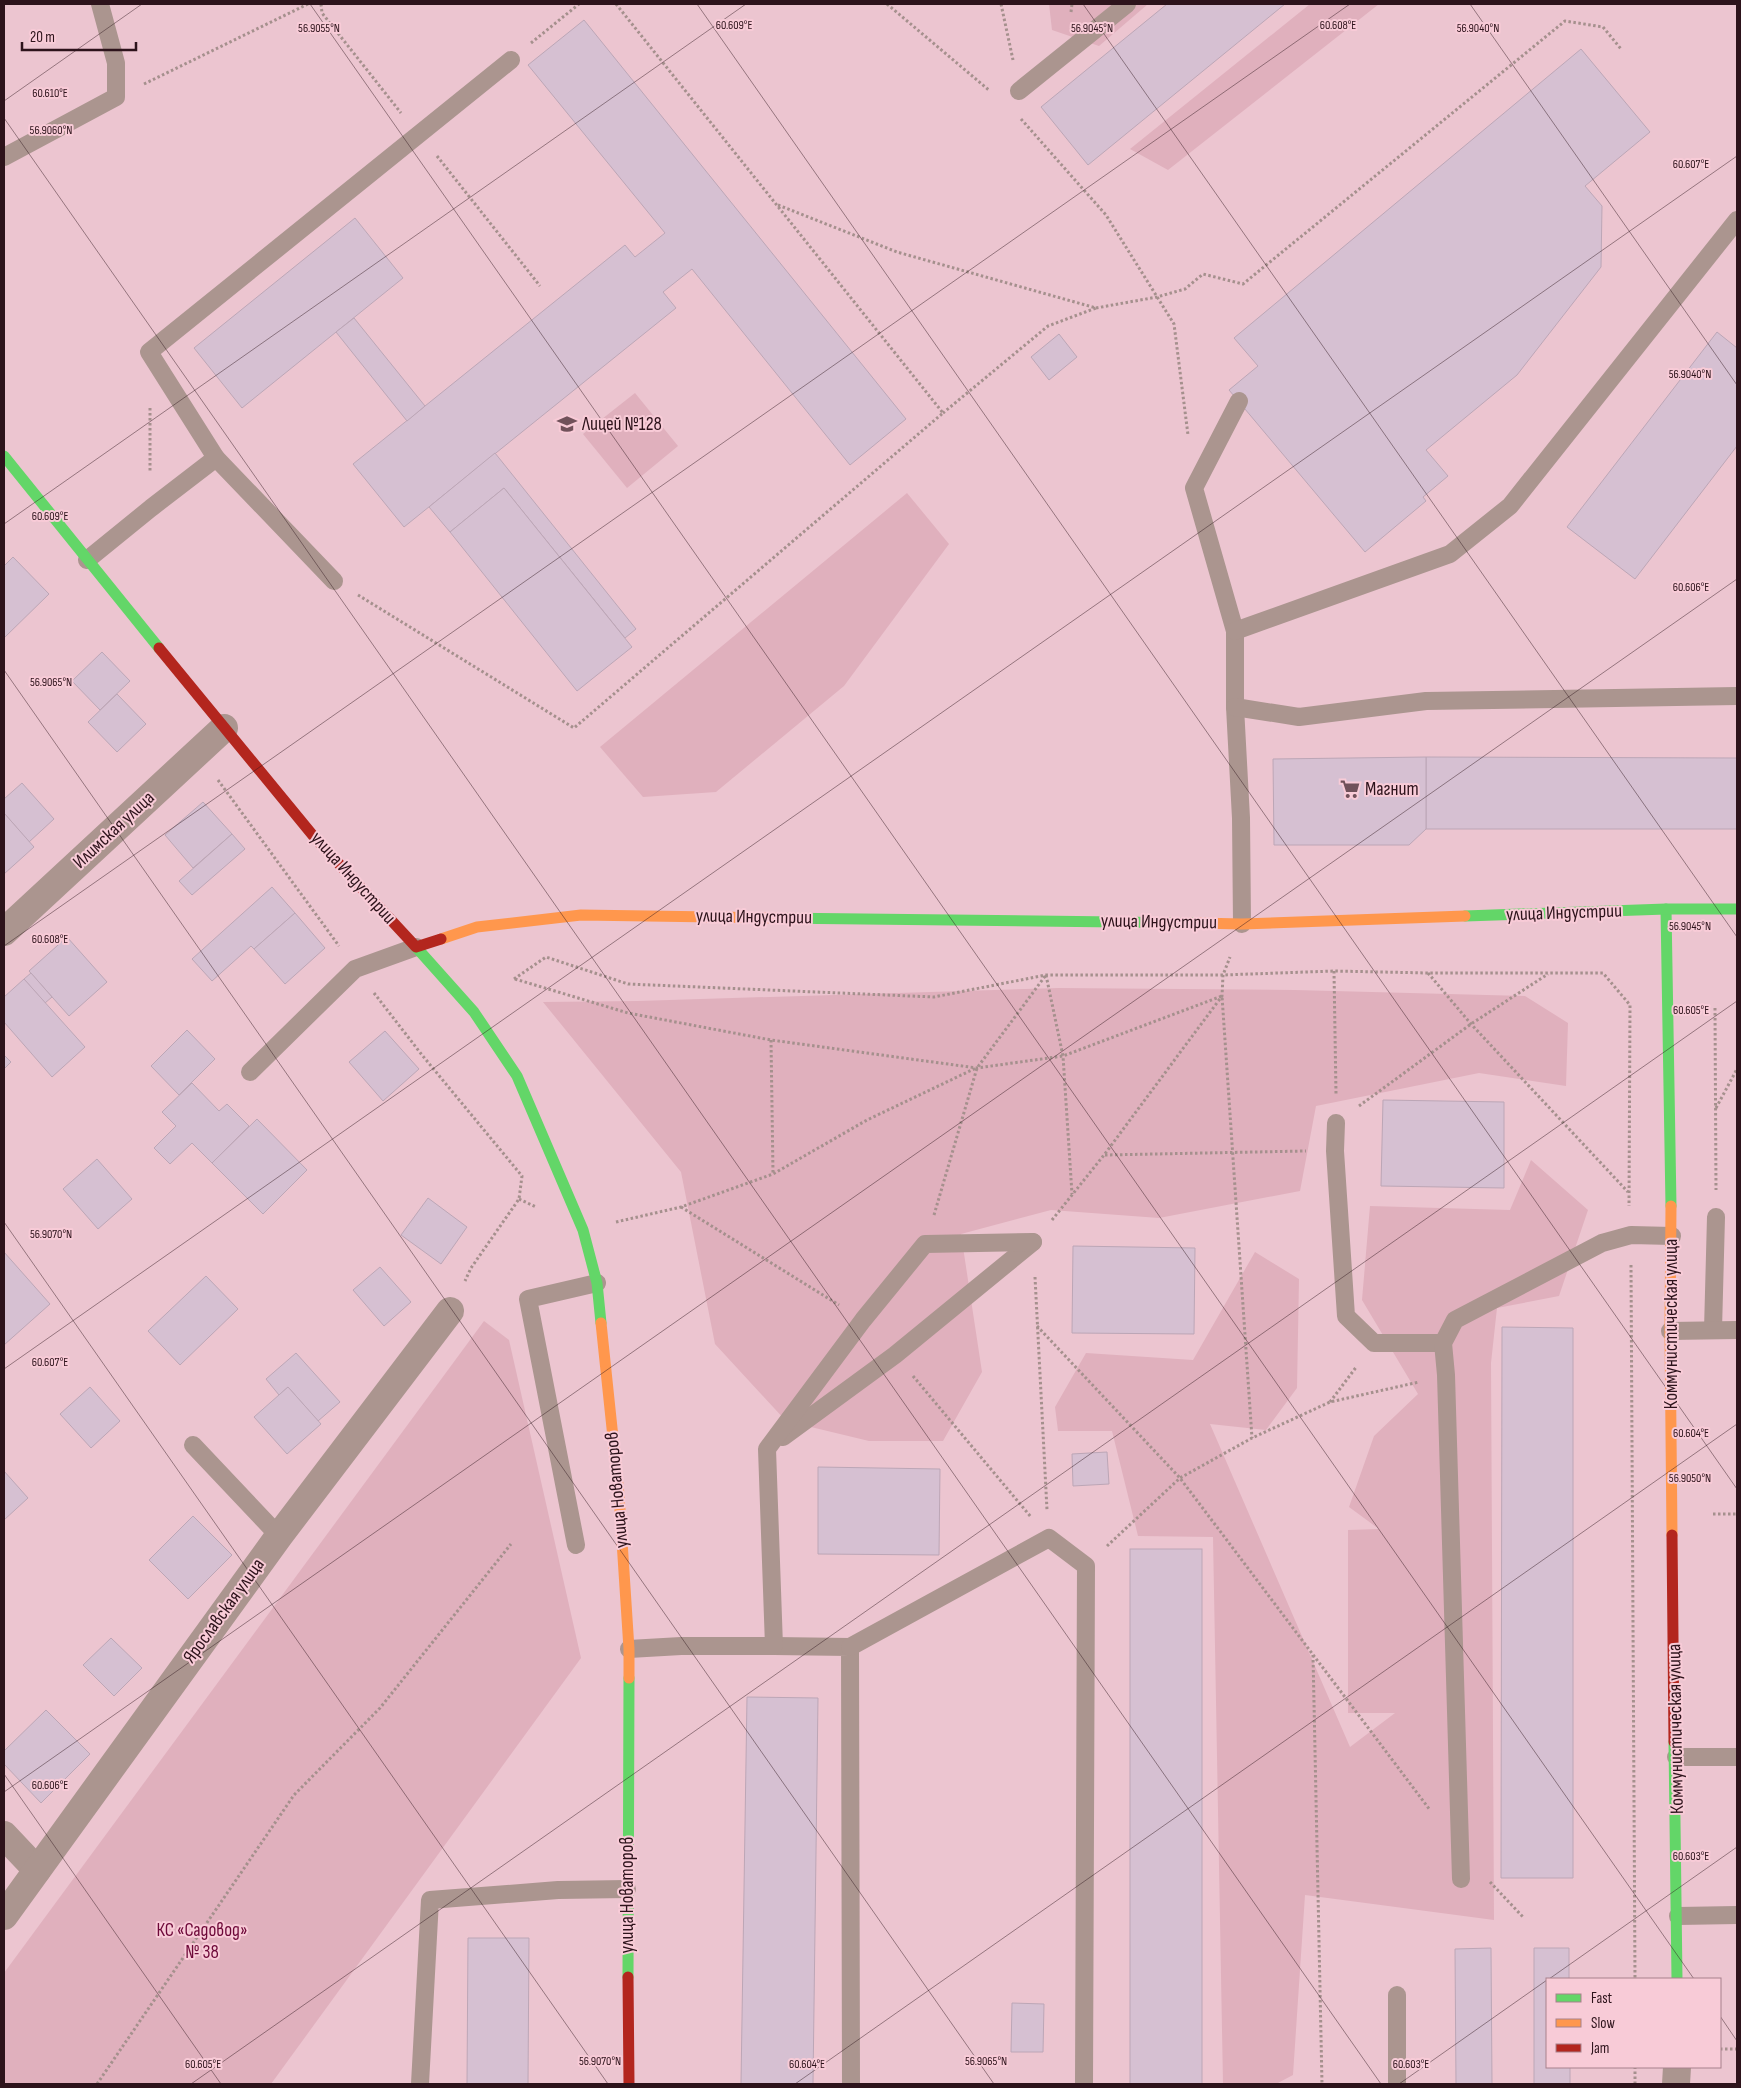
<svg xmlns="http://www.w3.org/2000/svg" width="1741" height="2088" font-family="'Sofia Sans Condensed',sans-serif">
<style>
.green{fill:#e0b0bd}
.building{fill:#d6c0d2;stroke:#bca6b6}
.lines{fill:none;stroke-linecap:round;stroke-linejoin:round}
.path{stroke:#a5908d;stroke-width:3;stroke-dasharray:2.5 2.5;stroke-linecap:butt}
.lane{stroke:#ab958f;stroke-width:18}
.street{stroke:#ab958f;stroke-width:28}
.fast{stroke:#63d668;stroke-width:11}
.slow{stroke:#ff974d;stroke-width:11}
.jam{stroke:#b3261e;stroke-width:11}
.ticks{fill:none;stroke:#2d131b;stroke-width:1;stroke-opacity:0.45}
.labels{text-anchor:middle;dominant-baseline:central;stroke-width:4;stroke-linejoin:round;paint-order:stroke}
.poi-label{font-size:19px;fill:#2d131b;stroke:#f8cbd7;text-anchor:start}
.street-label{font-size:19px;fill:#2d131b;stroke:#f8cbd7}
.park-label{font-size:19px;fill:#6d0838;stroke:#f8cbd7}
.ticks-label{font-size:12px;text-anchor:middle;fill:#2d131b;stroke:#f8cbd7;stroke-width:4;stroke-linejoin:round;paint-order:stroke}
</style>
<rect width="100%" height="100%" fill="#ecc5d0"/>
<g class="green">
<path d="M1049,4H1148L1099,46L1052,30Z"/>
<path d="M1310,4H1379L1168,170L1130,149Z"/>
<path d="M635,393L678,446L627,488L583,434Z"/>
<path d="M907,493L949,544L844,686L716,792L643,797L600,747Z"/>
<path d="M1059,988L1295,990L1525,996L1568,1023L1566,1086L1479,1073L1316,1106L1300,1191L1159,1218L1051,1210L961,1234L982,1372L943,1441H869L786,1421L715,1344L681,1172L543,1002L638,1001Z"/>
<path d="M1531,1160L1588,1210L1559,1296L1497,1308L1491,1363L1494,1920L1305,1895L1293,2075L1276,2084H1223L1213,1537L1138,1536L1112,1431H1058L1055,1407L1086,1353L1193,1360L1255,1252L1299,1279L1297,1388L1266,1430L1210,1424L1350,1747L1395,1713H1348V1530L1379,1529L1349,1507L1374,1436L1418,1394L1362,1300L1370,1206L1510,1210Z"/>
<path d="M484,1321L509,1340L581,1658L271,2084H4V1973Z"/>
</g>
<g class="building">
<path d="M1167,4H1285L1088,165L1041,107Z"/>
<path d="M584,20L906,419L850,465L692,269L663,292L676,308L404,527L353,464L625,245L635,257L665,233L528,65Z"/>
<path d="M1581,49L1650,132L1585,186L1602,206L1601,267L1517,375L1426,450L1448,476L1423,497L1426,501L1365,552L1229,390L1258,366L1234,338Z"/>
<path d="M355,218L403,278L242,408L194,348Z"/>
<path d="M354,318L425,406L407,421L336,332Z"/>
<path d="M1717,332L1737,348V446L1635,579L1567,527Z"/>
<path d="M1059,334L1077,357L1049,380L1031,357Z"/>
<path d="M495,453L636,629L625,638L504,488L450,532L429,507Z"/>
<path d="M504,488L632,647L577,691L450,532Z"/>
<path d="M13,557L49,594L4,638V566Z"/>
<path d="M102,652L130,681L100,710L72,681Z"/>
<path d="M117,694L146,724L117,752L88,722Z"/>
<path d="M1426,757L1737,758V829H1426Z"/>
<path d="M1426,757V829L1409,845H1274L1273,759Z"/>
<path d="M22,783L54,819L29,842L4,813V799Z"/>
<path d="M203,802L232,834L193,868L165,835Z"/>
<path d="M4,813L34,847L4,874Z"/>
<path d="M232,834L245,849L192,895L179,881Z"/>
<path d="M272,887L295,913L254,949L251,946L212,981L192,959Z"/>
<path d="M295,913L325,948L285,984L254,949Z"/>
<path d="M67,937L107,982L69,1016L29,971Z"/>
<path d="M31,973L52,997L45,1003L24,979Z"/>
<path d="M24,979L85,1047L52,1077L4,1022V997Z"/>
<path d="M187,1030L215,1059L179,1095L151,1066Z"/>
<path d="M385,1031L419,1069L383,1101L349,1062Z"/>
<path d="M4,1055L11,1062L4,1069Z"/>
<path d="M192,1083L219,1111L227,1104L249,1126L212,1163L192,1143L170,1164L154,1148L176,1126L162,1112Z"/>
<path d="M1383,1100L1504,1102V1188L1381,1186Z"/>
<path d="M257,1119L307,1170L263,1214L212,1163Z"/>
<path d="M97,1159L132,1199L98,1229L63,1189Z"/>
<path d="M428,1198L467,1227L441,1264L401,1235Z"/>
<path d="M1073,1246L1195,1248L1194,1334L1072,1333Z"/>
<path d="M4,1252L50,1304L4,1345Z"/>
<path d="M380,1267L411,1302L384,1326L353,1290Z"/>
<path d="M206,1276L238,1309L180,1365L148,1331Z"/>
<path d="M1502,1327L1573,1328V1878H1501Z"/>
<path d="M296,1353L340,1402L318,1421L288,1387L279,1395L266,1379Z"/>
<path d="M90,1387L120,1421L91,1448L60,1414Z"/>
<path d="M288,1387L321,1424L287,1454L254,1417Z"/>
<path d="M1107,1452L1109,1484L1073,1486L1072,1454Z"/>
<path d="M818,1467L940,1469L939,1555L818,1554Z"/>
<path d="M4,1471L28,1498L4,1520Z"/>
<path d="M193,1516L232,1555L188,1599L149,1560Z"/>
<rect x="1130" y="1549" width="72" height="535"/>
<path d="M111,1638L142,1668L114,1696L83,1665Z"/>
<path d="M747,1697L818,1698L813,2084H741Z"/>
<path d="M46,1710L90,1754L41,1803L4,1764V1751Z"/>
<path d="M468,1938H529L528,2084H467Z"/>
<path d="M1491,1948L1492,2084H1456L1455,1949Z"/>
<path d="M1534,1948H1569V1979H1547V2067H1570V2084H1534Z"/>
<path d="M1012,2003L1044,2004L1043,2052H1011Z"/>
</g>
<g class="lines">
<g class="path">
<path d="M321,4L322,13L401,113"/>
<path d="M887,4L990,91"/>
<path d="M1001,4L1013,60"/>
<path d="M1071,12L1072,4"/>
<path d="M531,43L579,4"/>
<path d="M144,84L308,4"/>
<path d="M1021,119L1106,215L1174,324L1188,435"/>
<path d="M437,156L540,286"/>
<path d="M778,205L897,252L1096,308L1048,326L943,413"/>
<path d="M1096,308L1157,297L1185,289L1203,274L1243,284L1565,21L1603,27L1621,49"/>
<path d="M150,408V472"/>
<path d="M358,595L574,728L943,413L616,4"/>
<path d="M218,780L339,946"/>
<path d="M1334,971L1336,1094"/>
<path d="M1428,973L1471,1024L1628,1192"/>
<path d="M1046,975L1063,1056L1072,1194"/>
<path d="M514,979L546,957L628,984L934,997L1046,975H1223L1334,971L1428,973H1603L1630,1005L1629,1206"/>
<path d="M515,979L628,1013L771,1040L977,1068L1063,1056L1222,996L1252,1438"/>
<path d="M374,993L422,1055L522,1176L519,1199L471,1268L465,1281"/>
<path d="M1715,1008L1716,1190"/>
<path d="M771,1040L773,1173"/>
<path d="M1359,1106L1471,1024L1548,974"/>
<path d="M1716,1108L1737,1069"/>
<path d="M1105,1155L1306,1151"/>
<path d="M519,1199L536,1207"/>
<path d="M681,1207L839,1305"/>
<path d="M934,1215L977,1068L1046,975"/>
<path d="M1052,1220L1104,1155L1222,996L1223,975L1230,957"/>
<path d="M616,1222L681,1207L773,1174L867,1120L976,1068"/>
<path d="M1631,1265L1635,1979"/>
<path d="M1035,1277L1047,1510"/>
<path d="M1037,1326L1180,1478L1430,1810"/>
<path d="M913,1376L1031,1517"/>
<path d="M1330,1402L1357,1366"/>
<path d="M1713,1514H1737"/>
<path d="M1107,1546L1180,1478L1252,1438L1330,1402L1419,1382"/>
<path d="M1313,1655L1322,2084"/>
<path d="M1490,1882L1523,1917"/>
<path d="M1720,2049H1737"/>
<path d="M97,2084L294,1795L380,1708L511,1544"/>
<path d="M1635,2084V2067"/>
</g>
<g class="lane">
<path d="M1019,91L1127,4"/>
<path d="M4,157L116,97V63L100,4"/>
<path d="M1239,401L1194,488L1235,631V707L1241,818L1242,924"/>
<path d="M216,458L149,352L511,60"/>
<path d="M87,560L151,508L216,458L334,581"/>
<path d="M1235,631L1450,554L1510,506L1737,220"/>
<path d="M1235,707L1299,717L1426,701L1737,696"/>
<path d="M250,1072L355,969L416,947"/>
<path d="M1336,1123L1335,1151L1346,1316L1374,1343H1443"/>
<path d="M1713,1330L1716,1217"/>
<path d="M1670,1331L1737,1330"/>
<path d="M783,1437L895,1355L1033,1242"/>
<path d="M193,1445L279,1536"/>
<path d="M576,1545L528,1299L597,1283"/>
<path d="M774,1646L850,1647L851,2084"/>
<path d="M850,1647L1049,1538L1086,1566L1084,2084"/>
<path d="M629,1649L681,1646H774L767,1449L863,1320L925,1244L1033,1242"/>
<path d="M1676,1757H1737"/>
<path d="M1461,1879L1446,1375L1443,1343L1455,1320L1602,1243L1631,1235L1672,1236"/>
<path d="M1678,1916L1737,1915"/>
<path d="M1397,1995V2084"/>
<path d="M420,2084L430,1900L558,1890L627,1889"/>
</g>
<g class="street">
<path d="M4,932L224,728"/>
<path d="M4,1835L37,1870"/>
<path d="M4,1916L279,1536L450,1311"/>
<path d="M1676,2084L1677,2067"/>
</g>
<g class="fast">
<path d="M4,456L159,648"/>
<path d="M1666,909L1671,1206"/>
<path d="M1465,916L1666,909H1737"/>
<path d="M775,918L1198,923"/>
<path d="M416,947L474,1012L517,1076L583,1230L597,1283L601,1323"/>
<path d="M1674,1742L1677,1979"/>
<path d="M628,1977L629,1678"/>
</g>
<g class="slow">
<path d="M1198,923L1242,924L1465,916"/>
<path d="M441,939L477,927L581,915L775,918"/>
<path d="M1671,1206L1670,1331L1672,1535"/>
<path d="M601,1323L619,1495L629,1649V1678"/>
</g>
<g class="jam">
<path d="M159,648L315,838L416,947L441,939"/>
<path d="M1672,1535L1674,1742"/>
<path d="M628,1977L629,2084"/>
</g>
</g>
<path class="ticks" d="M310,4L1694,1979M697,4L1737,1489M1083,4L1737,937M1470,4L1737,385M4,101L142,4M4,118L1381,2084M4,524L746,4M4,670L994,2084M4,946L1350,4M4,1222L608,2084M4,1369L1737,156M4,1774L221,2084M4,1792L1737,579M1549,1979L1737,1847M1720,2016L1737,2041M191,2084L1737,1001M795,2084L1737,1424M1399,2084L1547,1980"/>
<defs>
<symbol id="school-bare" viewBox="-9 -9 18 18"><path d="M0-5L7-2L0 1L-7-2ZM-4 1L0 2.5L4 1V4Q0 6-4 4Z" fill="#70515a" stroke="#f8cbd7" stroke-width="2.5" paint-order="stroke"/></symbol>
<symbol id="supermarket-bare" viewBox="-9 -9 18 18"><path d="M-6-5.5h2.5l.6 2H6L4.5 2H-2.5L-4.4-4H-6ZM-1.5 3.2a1.3 1.3 0 1 0 .1 0ZM3 3.2a1.3 1.3 0 1 0 .1 0Z" fill="#70515a" stroke="#f8cbd7" stroke-width="2.5" paint-order="stroke"/></symbol>
</defs>
<g fill-rule="evenodd">
<use href="#school-bare" x="553" y="410" width="28" height="28"/>
<use href="#supermarket-bare" x="1336" y="775" width="28" height="28"/>
</g>
<g class="labels">
<g class="poi-label">
<text x="582" y="424">Лицей №128</text>
<text x="1365" y="789">Магнит</text>
</g>
<g class="street-label">
<text transform="translate(114 830) rotate(-43)">Илимская улица</text>
<text transform="translate(353 878) rotate(48)">улица Индустрии</text>
<text transform="translate(1564 913) rotate(-2)">улица Индустрии</text>
<text transform="translate(754 917) rotate(1)">улица Индустрии</text>
<text transform="translate(1159 922) rotate(1)">улица Индустрии</text>
<text transform="translate(1671 1324) rotate(-90)">Коммунистическая улица</text>
<text transform="translate(617 1490) rotate(-95)">улица Новаторов</text>
<text transform="translate(224 1611) rotate(-54)">Ярославская улица</text>
<text transform="translate(1676 1729) rotate(-91)">Коммунистическая улица</text>
<text transform="translate(627 1895) rotate(-90)">улица Новаторов</text>
</g>
<g class="park-label">
<text x="202" y="1930">КС «Садовод»<tspan x="202" dy="22">№ 38</tspan></text>
</g>
</g>
<g class="ticks-label">
<text x="1338" y="29">60.608°E</text>
<text x="734" y="29">60.609°E</text>
<text x="1478" y="32">56.9040°N</text>
<text x="319" y="32">56.9055°N</text>
<text x="1092" y="32">56.9045°N</text>
<text x="50" y="97">60.610°E</text>
<text x="51" y="134">56.9060°N</text>
<text x="1691" y="168">60.607°E</text>
<text x="1690" y="378">56.9040°N</text>
<text x="50" y="520">60.609°E</text>
<text x="1691" y="591">60.606°E</text>
<text x="51" y="686">56.9065°N</text>
<text x="1690" y="930">56.9045°N</text>
<text x="50" y="943">60.608°E</text>
<text x="1691" y="1014">60.605°E</text>
<text x="51" y="1238">56.9070°N</text>
<text x="50" y="1366">60.607°E</text>
<text x="1691" y="1437">60.604°E</text>
<text x="1690" y="1482">56.9050°N</text>
<text x="50" y="1789">60.606°E</text>
<text x="1691" y="1860">60.603°E</text>
<text x="600" y="2065">56.9070°N</text>
<text x="986" y="2065">56.9065°N</text>
<text x="203" y="2068">60.605°E</text>
<text x="807" y="2068">60.604°E</text>
<text x="1411" y="2068">60.603°E</text>
</g>
<rect width="1741" height="2088" fill="none" stroke="#2d131b" stroke-width="10"/>
<rect x="1546" y="1978" width="175" height="90" fill="#f8cbd7" stroke="#a7818c"/>
<rect x="1556" y="1994" width="25" height="8" fill="#63d668" stroke="#a7818c"/>
<text x="1591" y="2003" font-size="15" fill="#2d131b">Fast</text>
<rect x="1556" y="2019" width="25" height="8" fill="#ff974d" stroke="#a7818c"/>
<text x="1591" y="2028" font-size="15" fill="#2d131b">Slow</text>
<rect x="1556" y="2044" width="25" height="8" fill="#b3261e" stroke="#a7818c"/>
<text x="1591" y="2053" font-size="15" fill="#2d131b">Jam</text>
<path d="M22 42v8h114v-8" fill="none" stroke="#2d131b" stroke-width="2.5"/>
<text x="30" y="42" font-size="15" fill="#2d131b" stroke="#f8cbd7" stroke-width="4" paint-order="stroke">20 m</text>
</svg>
